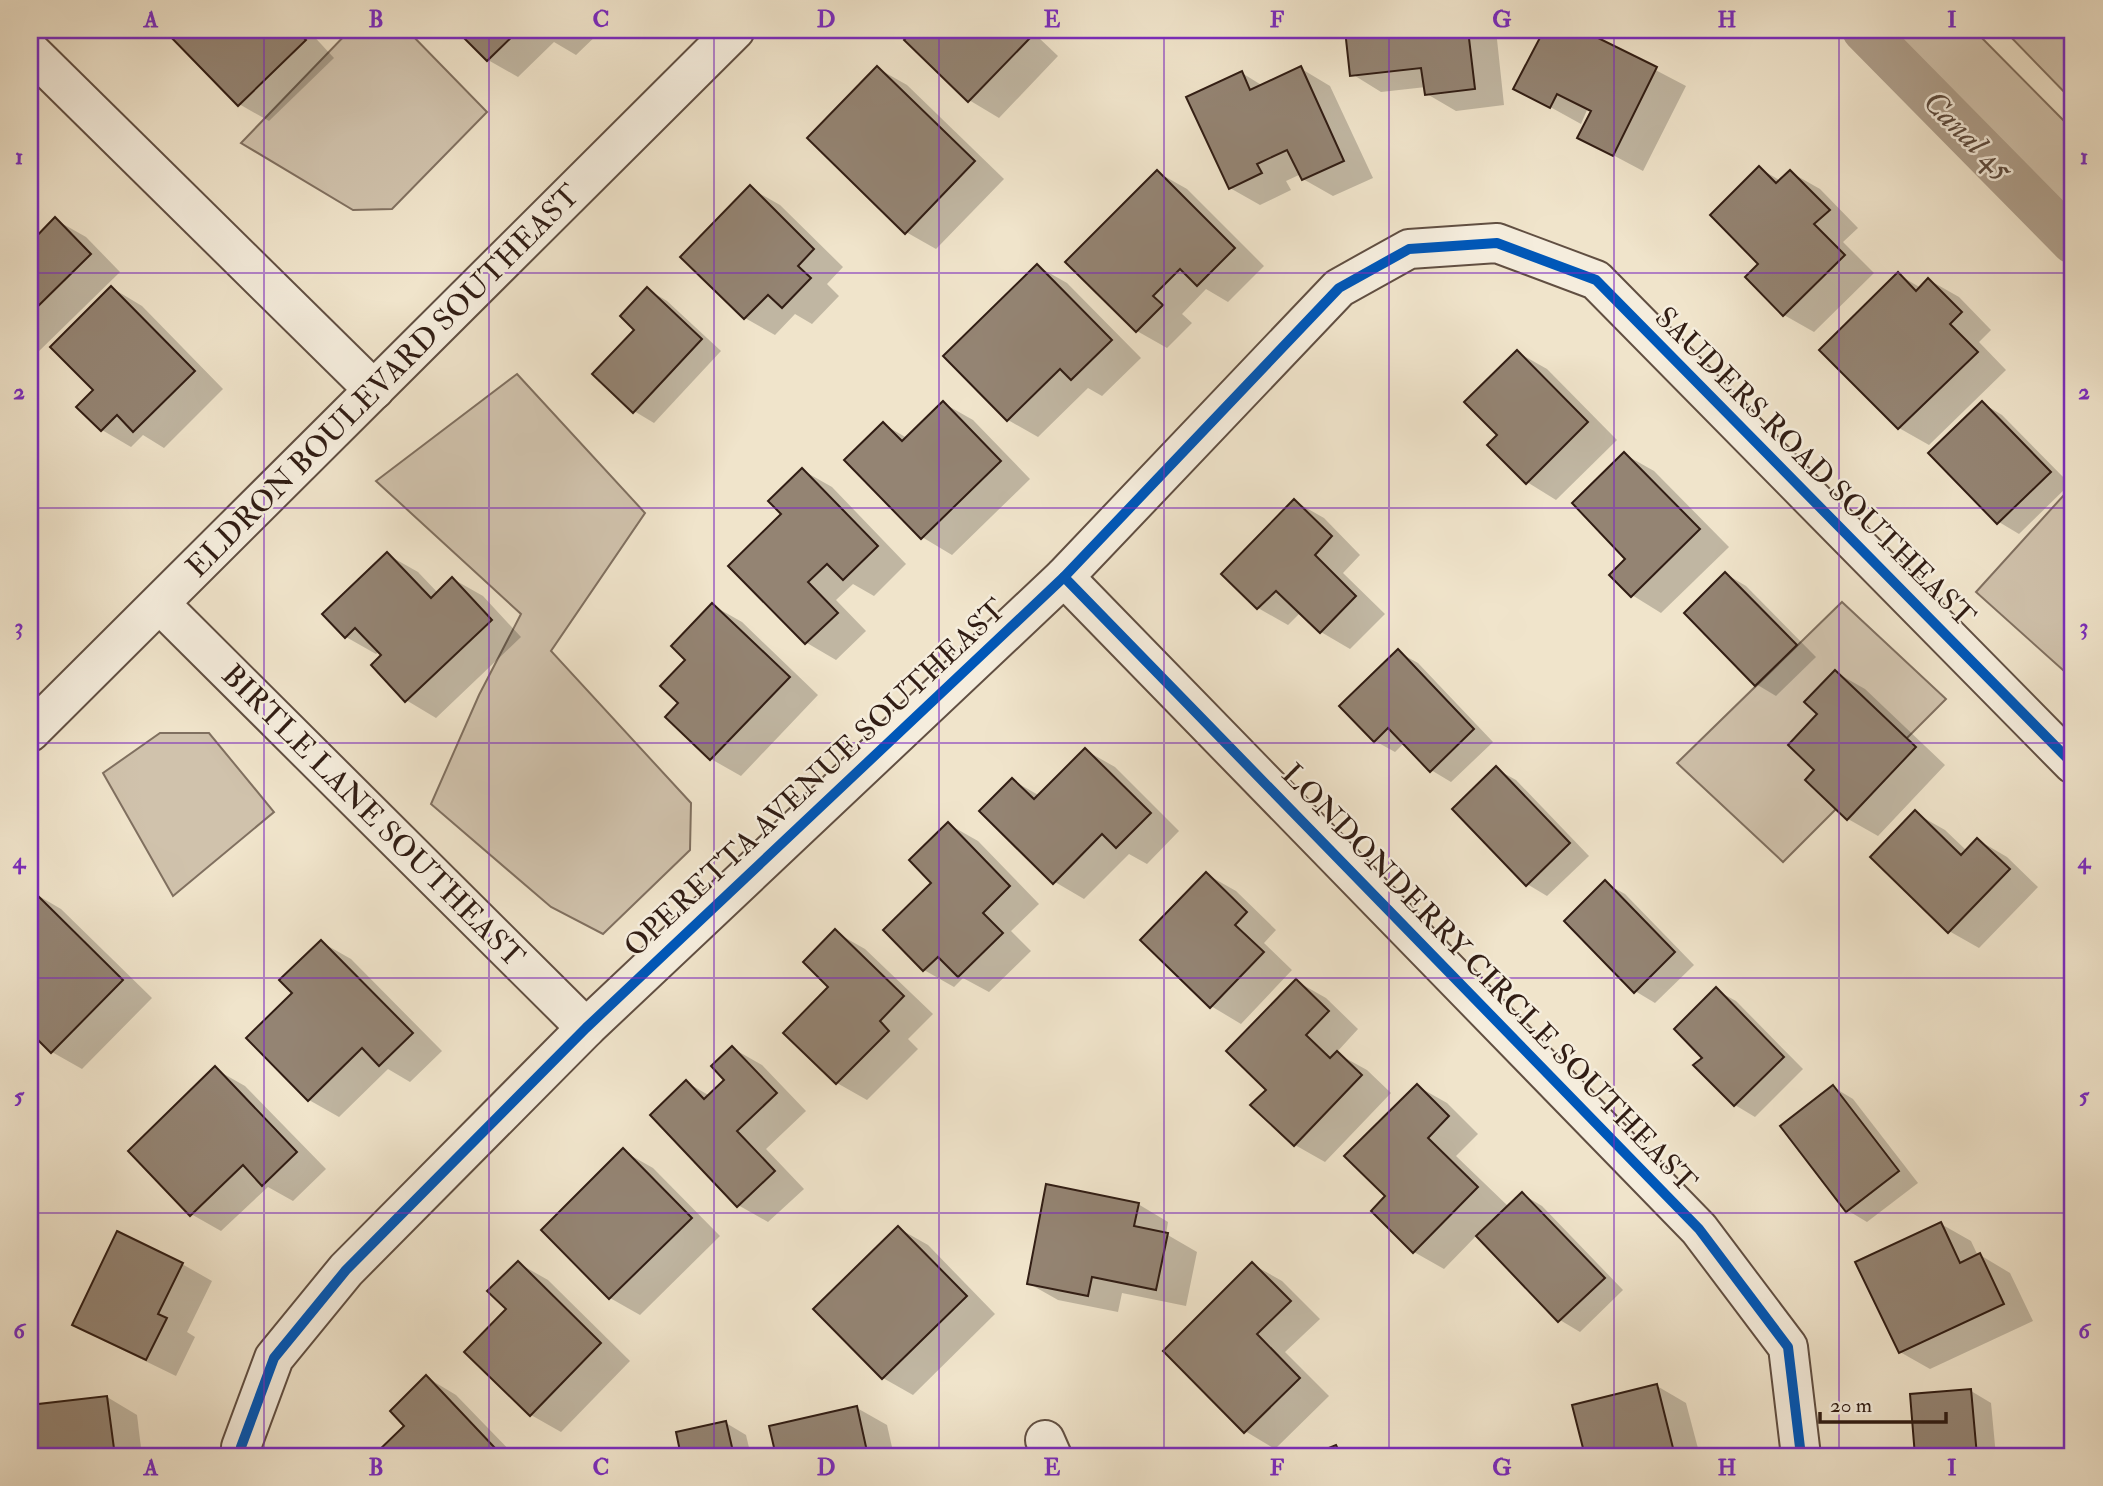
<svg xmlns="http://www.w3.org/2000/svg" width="2103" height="1486" font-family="'IM FELL Double Pica',serif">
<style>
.green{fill:#d0c2ac;stroke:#807060;stroke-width:2}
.shadow{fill:#0003}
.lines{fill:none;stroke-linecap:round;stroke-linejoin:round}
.canal{stroke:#afa08d;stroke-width:44}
.building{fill:#948473;stroke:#311d14;stroke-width:2}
.minor-casing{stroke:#614f42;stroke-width:42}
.tertiary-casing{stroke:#614f42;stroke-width:42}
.minor{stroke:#f5eddd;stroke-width:38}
.tertiary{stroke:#f5eddd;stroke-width:38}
.cycleway-casing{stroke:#f5eddd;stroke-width:15}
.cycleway{stroke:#0057b8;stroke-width:10}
.grid{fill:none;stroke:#7b2cbf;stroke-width:2;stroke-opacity:0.55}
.labels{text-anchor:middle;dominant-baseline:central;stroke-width:5;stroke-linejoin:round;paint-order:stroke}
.street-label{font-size:30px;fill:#311d14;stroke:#f5eddd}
.water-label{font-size:32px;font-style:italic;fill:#5d4b3e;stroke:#f5eddd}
.neatline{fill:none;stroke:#7b2cbf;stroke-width:2.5}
.grid-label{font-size:23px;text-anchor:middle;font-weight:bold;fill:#7b2cbf}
</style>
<rect width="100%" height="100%" fill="#f0e4cb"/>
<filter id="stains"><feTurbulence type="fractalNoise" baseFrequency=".00286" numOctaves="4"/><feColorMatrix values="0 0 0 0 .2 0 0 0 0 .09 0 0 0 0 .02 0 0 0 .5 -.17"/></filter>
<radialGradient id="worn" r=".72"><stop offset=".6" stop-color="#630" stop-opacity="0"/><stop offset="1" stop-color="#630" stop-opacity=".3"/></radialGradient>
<g class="green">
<path d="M350,30H407L487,112L392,209L353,210L241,143Z"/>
<path d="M1903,30H1974L2073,130V238L1889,43Z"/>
<path d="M2004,30H2073V101Z"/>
<path d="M517,374L645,513L551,651L691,803L690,850L603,934L551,907L431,804L479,695L521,614L376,481Z"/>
<path d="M2073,485V679L1976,592Z"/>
<path d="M1842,602L1946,699L1783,862L1677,763Z"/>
<path d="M160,733H209L274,812L173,896L103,773Z"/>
</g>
<g class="shadow">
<path d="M167,30H308L334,58L269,121L239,104Z"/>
<path d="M459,30H602L576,55L554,42L518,77L488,60Z"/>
<path d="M916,30H1045L1038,37L1058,56L999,118L969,100L906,40Z"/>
<path d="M1346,30H1496L1504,105L1456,111L1427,94L1426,87L1381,92L1352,74Z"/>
<path d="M1546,30H1579L1686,86L1643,171L1579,137L1592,112L1587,110L1581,124L1516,88Z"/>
<path d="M877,68L907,85L1004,179L936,249L906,232Z"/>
<path d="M1300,68L1330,86L1373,178L1333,196L1303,179L1301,174L1286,181L1291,190L1260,205L1230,188L1242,73L1263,86Z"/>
<path d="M1759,168L1781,181L1790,172L1820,189L1858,228L1843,242L1874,273L1814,332L1784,315L1761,264Z"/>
<path d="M1157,172L1187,189L1264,266L1228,302L1206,289L1182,314L1192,323L1167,348L1137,331Z"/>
<path d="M750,188L780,205L843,267L827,284L839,296L812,324L795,314L775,335L745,318L683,257Z"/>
<path d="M56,220L86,237L120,272L34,356L30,354V245Z"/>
<path d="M1037,266L1067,283L1141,358L1102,396L1088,388L1038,437L1008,420Z"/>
<path d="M1899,275L1921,288L1929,280L1959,297L1991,330L1979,342L2006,370L1929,445L1899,428L1822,350Z"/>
<path d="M112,288L142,306L223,389L164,448L143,435L131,447L102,430L95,390Z"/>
<path d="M647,289L667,301L721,351L654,423L634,411Z"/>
<path d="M1517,352L1547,369L1617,440L1556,500L1527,482L1500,435Z"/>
<path d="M943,403L973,420L1030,479L952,555L922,537L883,424L907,438Z"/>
<path d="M1982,403L2002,415L2070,484L2019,534L1999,522Z"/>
<path d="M1624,454L1654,471L1729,547L1661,613L1632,595L1628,559Z"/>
<path d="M802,470L832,487L906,564L874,596L853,584L836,600L866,631L836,660L807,643L730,566L783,514Z"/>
<path d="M1294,501L1324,518L1360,555L1343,573L1385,614L1350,649L1321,632L1301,612L1288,625L1258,608L1223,574Z"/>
<path d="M388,555L418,572L438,593L453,579L483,596L521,637L436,718L406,700L379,651L376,654L346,637L324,614Z"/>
<path d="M1726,574L1746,586L1816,657L1776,696L1756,684Z"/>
<path d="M30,578L39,588L30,596Z"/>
<path d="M712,605L742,622L818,695L741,776L711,759L667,717L681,703L688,660Z"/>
<path d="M1398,652L1418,663L1493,742L1451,782L1431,770L1404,743L1395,752L1375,741Z"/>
<path d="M1835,672L1865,689L1945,765L1878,836L1848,819L1807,780L1816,770L1820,714Z"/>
<path d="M1085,750L1115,767L1179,831L1147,864L1129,854L1084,899L1055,882L1012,780L1040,796Z"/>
<path d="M1496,769L1516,780L1589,856L1547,896L1527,884Z"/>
<path d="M1915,813L1945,830L1967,851L1978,840L2007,857L2038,887L1979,948L1949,931Z"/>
<path d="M948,824L978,841L1039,904L1011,931L1031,951L989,992L963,978L954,987L924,970L885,930L933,883Z"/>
<path d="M1206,874L1236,891L1276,930L1264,943L1292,970L1241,1024L1211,1006Z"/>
<path d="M1605,883L1625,894L1694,965L1655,1003L1635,991Z"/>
<path d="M32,892L61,909L152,998L82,1069L52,1052L30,1030V961L33,958L30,955V893Z"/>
<path d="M835,932L865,949L933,1014L908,1039L918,1049L867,1100L837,1083L786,1033L830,987Z"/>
<path d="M321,942L351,959L442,1051L410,1082L388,1069L339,1117L309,1100L295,993Z"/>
<path d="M1296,981L1326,998L1358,1029L1336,1053L1367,1070L1391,1093L1325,1162L1295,1145L1268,1090Z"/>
<path d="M1716,990L1736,1001L1803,1069L1755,1117L1735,1105Z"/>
<path d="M732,1048L762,1065L806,1111L766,1149L804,1189L768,1222L738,1205L686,1082L710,1096L727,1080Z"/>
<path d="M215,1069L245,1086L326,1169L293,1201L268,1187L221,1231L191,1214Z"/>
<path d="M1417,1086L1447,1103L1478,1134L1456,1156L1509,1207L1522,1194L1542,1206L1623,1290L1580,1332L1560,1320L1477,1235L1444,1269L1414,1252L1387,1196Z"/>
<path d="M1833,1087L1853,1099L1918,1183L1867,1222L1847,1210Z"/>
<path d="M623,1151L653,1168L720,1236L640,1315L610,1298Z"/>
<path d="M1138,1204L1168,1222L1166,1234L1197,1252L1186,1306L1122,1293L1118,1312L1058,1300L1028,1283Z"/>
<path d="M1941,1224L1971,1241L1978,1256L1980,1255L2010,1273L2033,1321L1930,1369L1900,1352Z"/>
<path d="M898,1228L928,1245L995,1314L913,1395L883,1378L816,1309Z"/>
<path d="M518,1263L548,1280L630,1361L561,1432L531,1415Z"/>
<path d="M182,1264L212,1281L187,1332L195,1337L176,1376L104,1341L74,1324Z"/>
<path d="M1252,1264L1282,1281L1320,1319L1285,1352L1329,1396L1275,1449L1245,1431Z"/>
<path d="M426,1377L456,1395L515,1456H376L407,1426Z"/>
<path d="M1657,1386L1686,1403L1700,1456H1587L1574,1406Z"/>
<path d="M1971,1391L1991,1403L1996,1456H1917L1912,1396Z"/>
<path d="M107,1397L137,1415L142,1456H36L30,1406Z"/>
<path d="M857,1408L887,1425L894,1456H778L771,1427Z"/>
<path d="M726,1423L746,1435L751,1456H683L678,1434Z"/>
<path d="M1335,1446L1352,1456H1314Z"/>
</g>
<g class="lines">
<path class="canal" d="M1864,30L2073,242"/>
</g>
<g class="building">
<path d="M164,30H296L306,40L238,106Z"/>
<path d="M456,30H519L487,61Z"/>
<path d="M913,30H1021L1030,38L968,102L904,40Z"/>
<path d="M1345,30H1468L1475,89L1425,95L1421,68L1350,76Z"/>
<path d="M1544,30H1582L1657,67L1613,156L1577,138L1591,111L1557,94L1550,108L1513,89Z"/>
<path d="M877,66L975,161L905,234L807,138Z"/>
<path d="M1301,66L1344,161L1302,180L1287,150L1257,164L1262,173L1229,189L1186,97L1242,71L1250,90Z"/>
<path d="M1759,166L1776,183L1790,170L1830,210L1814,224L1845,255L1783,316L1745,277L1758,264L1710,215Z"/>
<path d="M1157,170L1235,248L1197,286L1180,269L1153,296L1163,305L1136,332L1065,262Z"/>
<path d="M750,185L814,249L798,266L811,278L782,308L768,295L744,319L680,257Z"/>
<path d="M55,217L91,254L30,314V243Z"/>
<path d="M1037,264L1112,340L1071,380L1060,369L1007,421L943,356Z"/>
<path d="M1898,272L1916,291L1928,278L1962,312L1950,324L1978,352L1898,429L1819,350Z"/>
<path d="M111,286L195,371L133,432L117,415L101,431L76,407L93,390L50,347Z"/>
<path d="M647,287L702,339L633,413L592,374L634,330L620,316Z"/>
<path d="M1517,350L1588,422L1526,484L1487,445L1497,435L1464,402Z"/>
<path d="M943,401L1001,461L921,539L844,460L883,422L902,441Z"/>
<path d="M1982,401L2051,472L1997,524L1928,453Z"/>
<path d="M1624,452L1700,529L1631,597L1609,575L1625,559L1572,503Z"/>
<path d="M802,468L878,546L843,580L827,564L808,582L838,613L805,644L728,566L781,514L768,501Z"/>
<path d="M1294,499L1332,536L1315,555L1356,596L1320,633L1276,591L1257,609L1221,574Z"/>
<path d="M387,552L431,598L452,577L492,620L405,702L371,665L381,655L355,628L345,638L322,614Z"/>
<path d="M1725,572L1797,645L1755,686L1684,613Z"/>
<path d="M712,603L790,677L710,760L665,717L678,703L660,686L685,660L671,646Z"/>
<path d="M1398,649L1474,729L1430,772L1388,728L1374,742L1339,706Z"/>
<path d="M1835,670L1916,747L1847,820L1805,780L1814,770L1788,745L1817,714L1804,702Z"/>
<path d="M1085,748L1151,813L1116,848L1102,834L1053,884L979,811L1012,778L1034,799Z"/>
<path d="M1496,766L1570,843L1526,886L1452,809Z"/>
<path d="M1915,810L1961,855L1977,838L2010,869L1948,933L1870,857Z"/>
<path d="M948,822L1010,886L983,913L1003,933L958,977L938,957L923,971L883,930L931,883L909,860Z"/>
<path d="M1206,872L1247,912L1235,925L1264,952L1210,1008L1140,940Z"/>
<path d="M1605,880L1675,952L1634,993L1564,921Z"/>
<path d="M31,889L123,980L51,1053L30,1032Z"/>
<path d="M835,929L904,996L880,1021L889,1031L836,1084L783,1033L828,987L803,962Z"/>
<path d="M321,940L413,1033L379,1066L362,1048L308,1101L246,1038L292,993L279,980Z"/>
<path d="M1296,979L1329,1011L1306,1035L1330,1058L1337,1051L1362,1075L1294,1146L1250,1105L1266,1090L1226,1051Z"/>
<path d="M1716,987L1784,1057L1734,1106L1693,1065L1702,1058L1674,1029Z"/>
<path d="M732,1046L777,1093L737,1131L775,1171L737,1207L650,1115L686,1080L704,1099L724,1080L711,1066Z"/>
<path d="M215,1066L297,1152L262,1186L243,1165L190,1216L128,1151Z"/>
<path d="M1417,1084L1449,1116L1428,1138L1478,1187L1413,1253L1371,1211L1385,1196L1344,1156Z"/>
<path d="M1833,1085L1899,1171L1846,1212L1780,1126Z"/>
<path d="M623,1148L692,1218L609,1299L541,1230Z"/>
<path d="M1046,1184L1139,1203L1134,1226L1168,1233L1156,1290L1092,1277L1088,1296L1027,1284Z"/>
<path d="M1522,1192L1605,1278L1558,1322L1476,1236Z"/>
<path d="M1941,1222L1960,1263L1980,1253L2004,1304L1899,1353L1855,1262Z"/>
<path d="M898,1226L967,1296L882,1379L813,1309Z"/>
<path d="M117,1231L183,1263L158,1314L167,1318L146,1360L72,1325Z"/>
<path d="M518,1261L601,1343L530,1416L464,1352L506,1309L487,1291Z"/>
<path d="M1252,1262L1291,1301L1257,1334L1300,1378L1244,1433L1163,1351Z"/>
<path d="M426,1375L495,1448L487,1456H373L404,1426L390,1411Z"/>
<path d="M1657,1384L1675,1456H1585L1572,1405Z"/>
<path d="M1971,1389L1977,1456H1915L1910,1394Z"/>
<path d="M107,1396L115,1456H34L30,1405Z"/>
<path d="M857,1406L868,1456H776L769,1426Z"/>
<path d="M726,1421L734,1456H681L676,1432Z"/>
<path d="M1336,1445L1341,1456H1309Z"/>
</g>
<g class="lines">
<defs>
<g id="minor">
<path d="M30,51L374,390"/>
<path d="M1064,577L1699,1229L1788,1347L1801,1456"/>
<path d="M160,604L586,1028"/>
<path d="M1045,1440L1052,1456"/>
<path d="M244,1456L241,1447L274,1358L346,1270L586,1028L1064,577L1339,288L1409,249L1497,243L1596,280L2073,764"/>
</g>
<path id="tertiary" d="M30,732L735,30"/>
</defs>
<use href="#minor" class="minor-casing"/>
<use href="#tertiary" class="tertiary-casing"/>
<use href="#minor" class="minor"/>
<use href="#tertiary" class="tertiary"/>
<defs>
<g id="cycleway">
<path d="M1064,577L1699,1229L1788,1347L1801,1456"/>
<path d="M244,1456L241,1447L274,1358L346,1270L586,1028L1064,577L1339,288L1409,249L1497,243L1596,280L2073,764"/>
</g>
</defs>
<use href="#cycleway" class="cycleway-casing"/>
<use href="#cycleway" class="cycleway"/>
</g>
<path class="grid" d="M264,30V1456M489,30V1456M714,30V1456M939,30V1456M1164,30V1456M1389,30V1456M1614,30V1456M1839,30V1456M30,273H2073M30,508H2073M30,743H2073M30,978H2073M30,1213H2073"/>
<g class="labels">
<g class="street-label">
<text transform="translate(383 381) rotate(-45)">ELDRON BOULEVARD SOUTHEAST</text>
<text transform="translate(1815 467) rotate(45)">SAUDERS ROAD SOUTHEAST</text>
<text transform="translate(815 778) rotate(-43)">OPERETTA AVENUE SOUTHEAST</text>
<text transform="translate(373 816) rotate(45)">BIRTLE LANE SOUTHEAST</text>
<text transform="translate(1489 978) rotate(46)">LONDONDERRY CIRCLE SOUTHEAST</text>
</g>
<g class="water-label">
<text transform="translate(1968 136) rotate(45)">Canal 45</text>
</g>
</g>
<rect width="2103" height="1486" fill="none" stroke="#f0e4cb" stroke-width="77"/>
<path d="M1820 1412v10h126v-10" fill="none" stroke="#311d14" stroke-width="3.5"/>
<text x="1830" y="1412" font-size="21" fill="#311d14" stroke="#f5eddd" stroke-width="5" paint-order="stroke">20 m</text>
<rect x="38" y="38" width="2026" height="1410" class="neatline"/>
<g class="grid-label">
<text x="151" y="27">A</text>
<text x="376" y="27">B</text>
<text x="601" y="27">C</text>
<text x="826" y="27">D</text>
<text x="1052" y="27">E</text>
<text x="1277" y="27">F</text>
<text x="1502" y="27">G</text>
<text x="1727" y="27">H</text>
<text x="1952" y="27">I</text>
<text x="19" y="164">1</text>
<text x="2084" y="164">1</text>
<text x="19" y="399">2</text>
<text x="2084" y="399">2</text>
<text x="19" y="634">3</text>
<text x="2084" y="634">3</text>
<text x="19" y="868">4</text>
<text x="2084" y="868">4</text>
<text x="19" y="1103">5</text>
<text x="2084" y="1103">5</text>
<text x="19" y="1338">6</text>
<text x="2084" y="1338">6</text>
<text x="151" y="1475">A</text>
<text x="376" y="1475">B</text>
<text x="601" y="1475">C</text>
<text x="826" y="1475">D</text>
<text x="1052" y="1475">E</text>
<text x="1277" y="1475">F</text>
<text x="1502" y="1475">G</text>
<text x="1727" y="1475">H</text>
<text x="1952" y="1475">I</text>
</g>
<rect width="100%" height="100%" filter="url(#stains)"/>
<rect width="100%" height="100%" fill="url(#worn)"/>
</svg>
